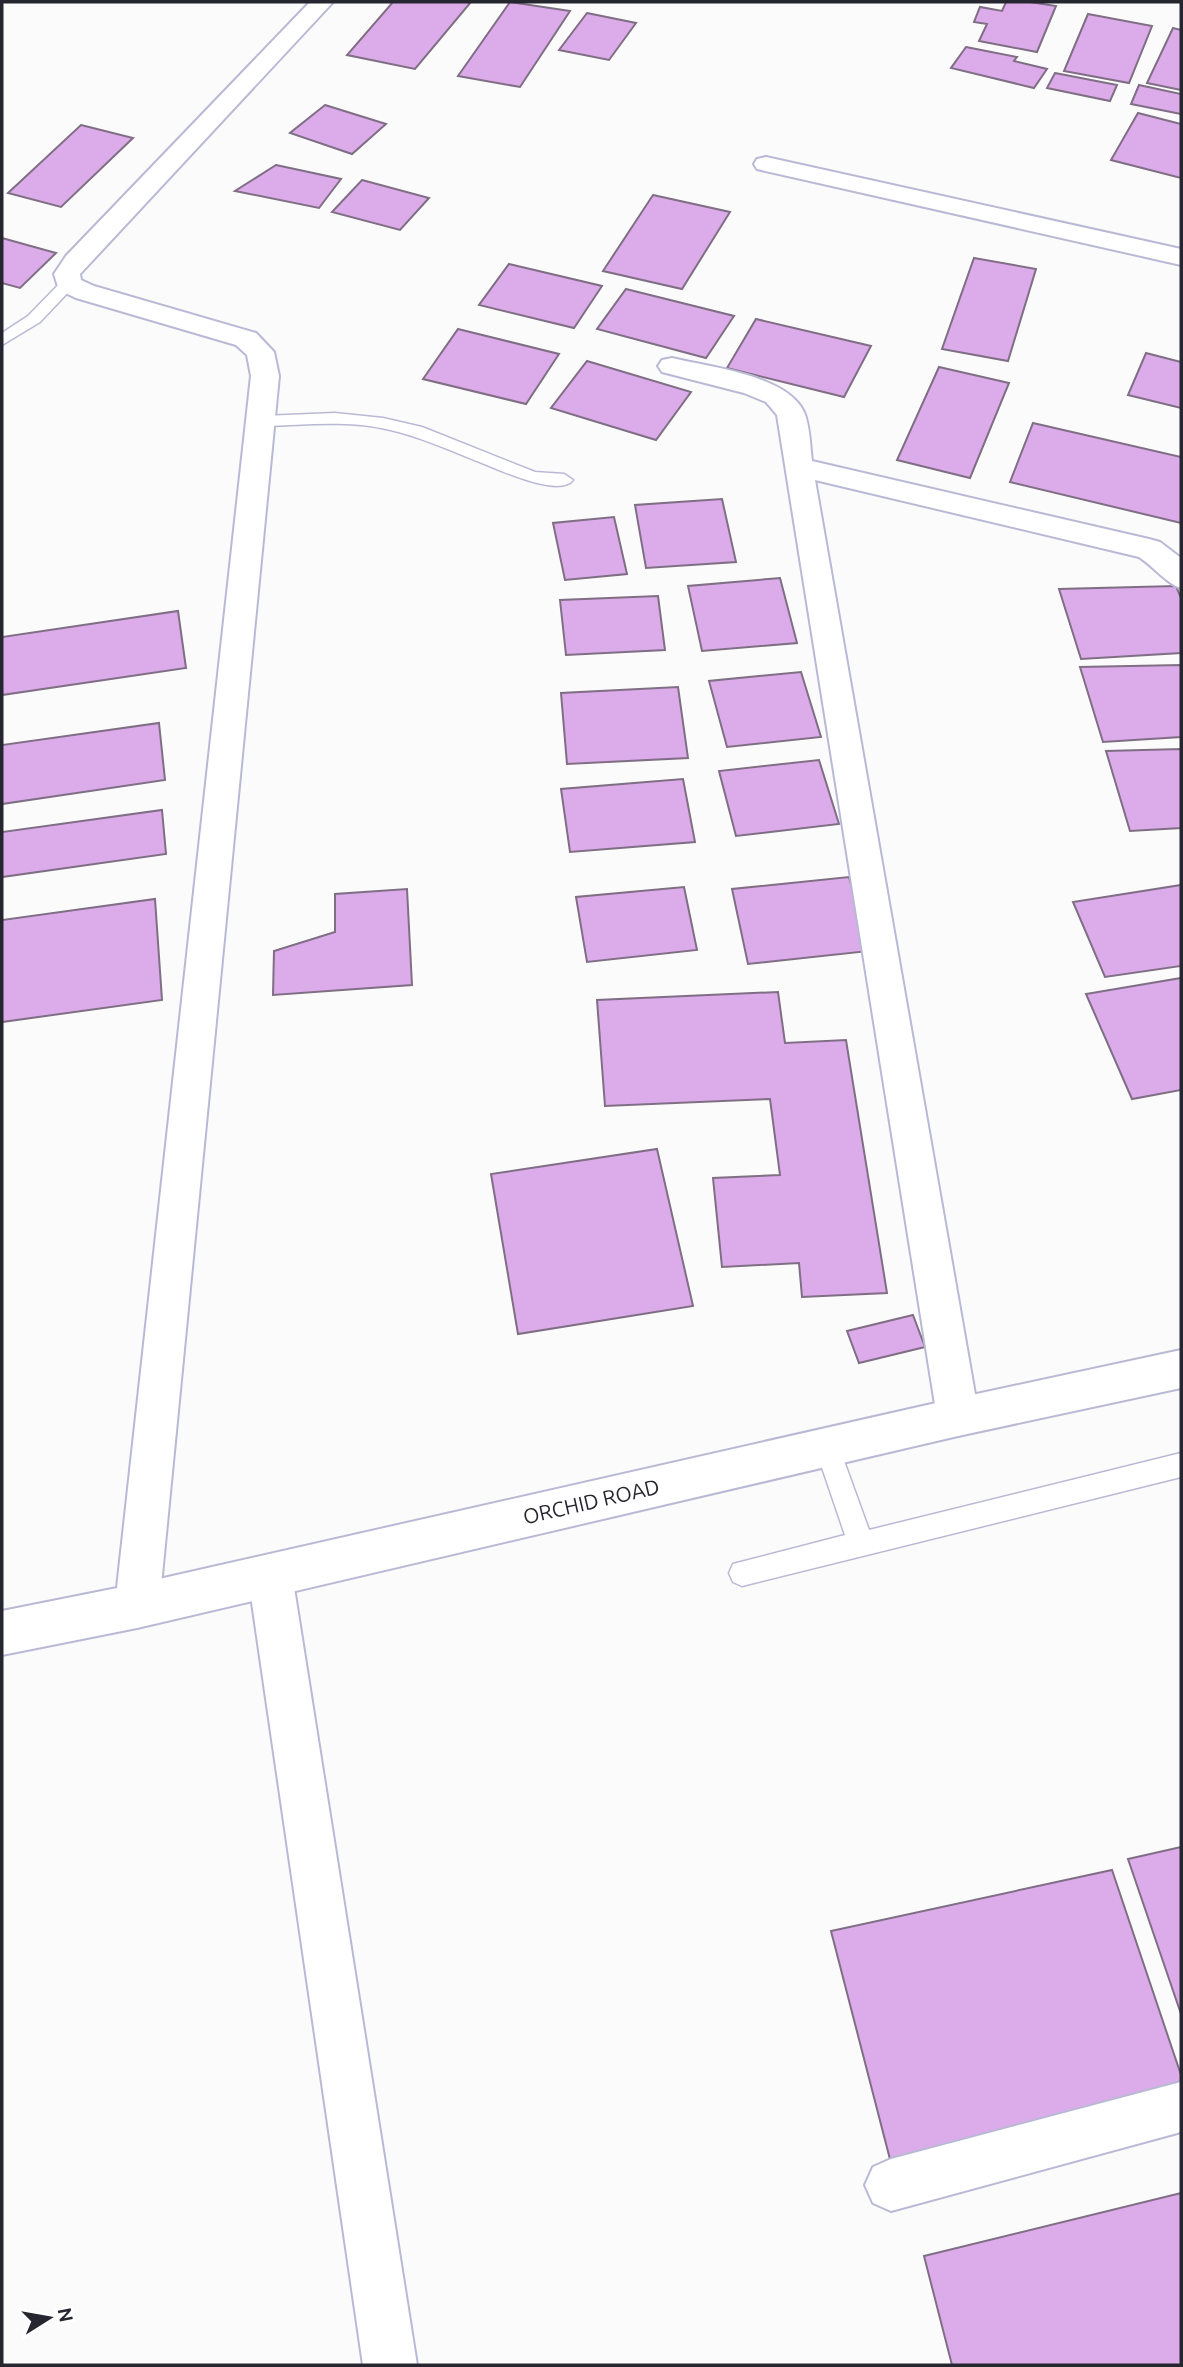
<svg xmlns="http://www.w3.org/2000/svg" width="1183" height="2367" font-family="Ubuntu,sans-serif">
<style>
.building{fill:#dcacea;stroke:#7f6e84;stroke-width:2}
.lines{fill:none;stroke-linecap:round;stroke-linejoin:round}
.lane-casing{stroke:#bab9d5;stroke-width:3}
.street-casing{stroke:#bab9d5;stroke-width:4}
.primary-casing{stroke:#bab9d5;stroke-width:4}
.lane{fill:#fff;fill-rule:evenodd}
.street{fill:#fff;fill-rule:evenodd}
.primary{fill:#fff;fill-rule:evenodd}
.labels{text-anchor:middle;dominant-baseline:central;stroke-width:5;stroke-linejoin:round;paint-order:stroke}
.street-label{font-size:21px;fill:#262631;stroke:#fff}
</style>
<rect width="100%" height="100%" fill="#fbfbfb"/>
<g class="building">
<path d="M393,2H471L415,69L347,55Z"/>
<path d="M510,2L570,11L520,87L458,76Z"/>
<path d="M1006,2H1030L1056,6L1037,52L979,41L987,24L974,22L980,7L1002,11Z"/>
<path d="M587,13L636,23L609,60L559,50Z"/>
<path d="M1088,14L1152,26L1129,83L1064,71Z"/>
<path d="M1173,28L1181,30V90L1147,83Z"/>
<path d="M966,47L1017,57L1014,61L1047,69L1034,88L951,68Z"/>
<path d="M1055,73L1117,85L1110,101L1047,88Z"/>
<path d="M1139,85L1181,94V114L1131,104Z"/>
<path d="M325,105L386,124L352,154L290,133Z"/>
<path d="M1138,113L1181,124V178L1111,160Z"/>
<path d="M81,125L133,138L61,207L8,193Z"/>
<path d="M276,165L341,179L319,208L235,191Z"/>
<path d="M362,180L429,198L400,230L332,212Z"/>
<path d="M653,195L730,212L682,289L603,271Z"/>
<path d="M2,238L56,253L20,288L2,283Z"/>
<path d="M974,258L1036,269L1008,361L942,349Z"/>
<path d="M509,264L602,286L574,328L479,305Z"/>
<path d="M626,289L734,316L706,358L597,329Z"/>
<path d="M756,319L871,346L844,397L727,368Z"/>
<path d="M458,329L559,354L526,404L423,379Z"/>
<path d="M1146,353L1181,362V408L1128,395Z"/>
<path d="M587,361L691,392L656,440L551,408Z"/>
<path d="M939,367L1009,383L970,478L897,460Z"/>
<path d="M1033,423L1181,457V523L1010,482Z"/>
<path d="M722,499L736,562L646,568L635,505Z"/>
<path d="M614,517L627,574L565,580L553,523Z"/>
<path d="M780,578L797,643L702,651L688,586Z"/>
<path d="M1176,586L1181,598V653L1081,659L1059,589Z"/>
<path d="M658,596L665,650L566,655L560,600Z"/>
<path d="M178,611L186,668L2,695V637Z"/>
<path d="M1181,665V737L1103,742L1080,667Z"/>
<path d="M801,672L821,737L727,747L709,681Z"/>
<path d="M678,687L688,758L567,764L561,693Z"/>
<path d="M159,723L165,780L2,804V745Z"/>
<path d="M1181,749V828L1130,831L1106,751Z"/>
<path d="M819,760L839,824L736,836L719,771Z"/>
<path d="M683,779L695,842L570,852L561,789Z"/>
<path d="M162,810L166,854L2,877V832Z"/>
<path d="M849,877L869,951L748,964L732,889Z"/>
<path d="M1181,885V966L1105,977L1073,902Z"/>
<path d="M684,887L697,950L587,962L576,897Z"/>
<path d="M407,889L412,985L273,995L274,951L335,932V894Z"/>
<path d="M155,899L162,1000L2,1022V920Z"/>
<path d="M1181,978V1090L1132,1099L1086,994Z"/>
<path d="M778,992L785,1043L846,1040L887,1293L802,1297L799,1263L722,1267L713,1178L780,1175L770,1099L605,1106L597,1000Z"/>
<path d="M657,1149L693,1306L518,1334L491,1174Z"/>
<path d="M913,1315L925,1347L859,1363L847,1331Z"/>
<path d="M1181,1847V2014L1128,1859Z"/>
<path d="M1112,1870L1181,2075V2100L892,2167L831,1931Z"/>
<path d="M1181,2193V2365H952L924,2256Z"/>
</g>
<g class="lines">
<defs>
<g id="lane">
<path d="M68,279L76,284L40,322L2,345V333L28,316L62,281Z"/>
<path d="M335,413L383,418L422,427L535,472L564,474L573,480C559,498 500,470 482,463C451,451 419,436 386,429C346,420 304,425 263,426L255,421L263,416Z"/>
<path d="M827,1435L836,1439L839,1447L869,1530L1181,1453V1477L742,1586L733,1582L729,1573L733,1564L845,1535L815,1447L818,1439Z"/>
</g>
<g id="street">
<path d="M310,2H333L80,274L81,280L94,286L256,333L274,352L279,376L159,1606L153,1621L137,1628L121,1621L115,1606L251,376L247,355L236,345L76,298L59,290L54,274L66,256Z"/>
<path d="M766,157L1181,249V265L757,169L754,164L757,159Z"/>
<path d="M672,358C709,367 787,375 804,412C810,426 810,446 812,461L1149,539L1160,542L1181,558V588C1167,584 1153,566 1139,557L815,480L979,1417L973,1431L958,1436L943,1431L937,1417L777,415L766,402L744,393L662,372L658,366L662,360Z"/>
<path d="M270,1554L285,1560L292,1575L417,2365H363L248,1575L255,1560Z"/>
<path d="M1181,2082V2132L891,2211L873,2203L865,2185L873,2167L891,2159Z"/>
</g>
<path id="primary" d="M1181,1350V1388L958,1436L137,1628L2,1655V1611L137,1584L958,1398Z"/>
</defs>
<use href="#lane" class="lane-casing"/>
<use href="#street" class="street-casing"/>
<use href="#primary" class="primary-casing"/>
<use href="#lane" class="lane"/>
<use href="#street" class="street"/>
<use href="#primary" class="primary"/>
</g>
<g class="labels">
<g class="street-label">
<text transform="translate(591 1501) rotate(-13)">ORCHID ROAD</text>
</g>
</g>
<rect width="1183" height="2367" fill="none" stroke="#262631" stroke-width="7"/>
<g transform="translate(49 2318) rotate(79)" stroke="#ffffff" stroke-width="5" paint-order="stroke">
<path d="M0-5L12 26L0 18L-12 26Z" fill="#262631"/>
<text y="-10" font-size="19" font-weight="bold" text-anchor="middle" fill="#262631">N</text>
</g>
</svg>
